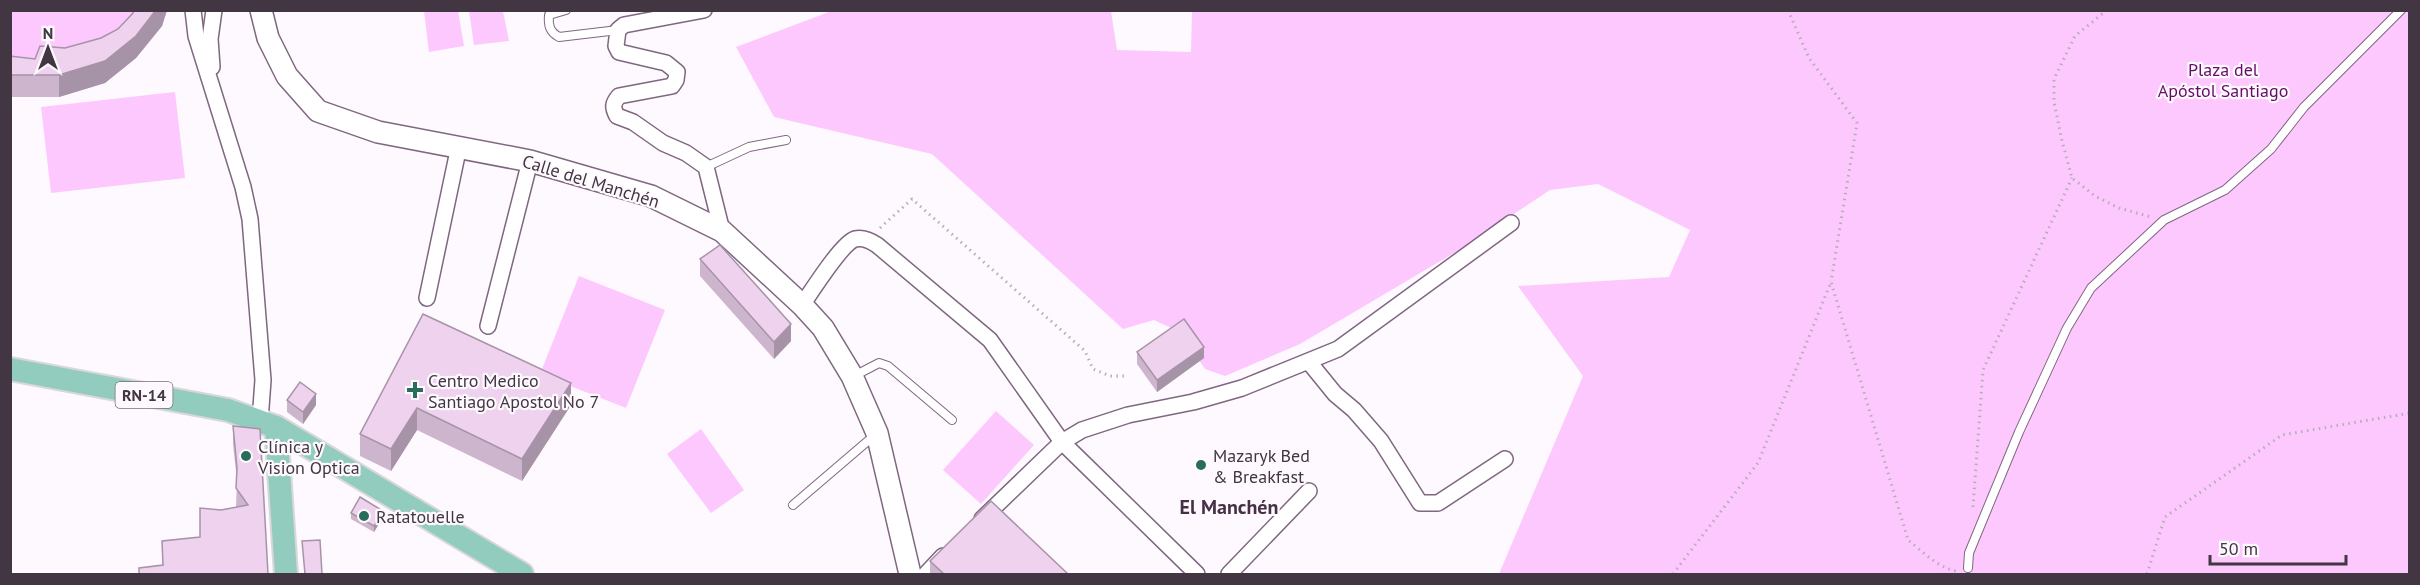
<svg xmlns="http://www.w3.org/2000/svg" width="2420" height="585" font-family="'PT Sans',sans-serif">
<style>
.green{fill:#fdc8fe}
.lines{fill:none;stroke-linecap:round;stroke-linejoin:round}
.lane-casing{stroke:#7f6780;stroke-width:10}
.street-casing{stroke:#7f6780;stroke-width:18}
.secondary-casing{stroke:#7f6780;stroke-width:24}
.primary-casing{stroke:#d9d7d9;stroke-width:26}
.path{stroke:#b5aeb5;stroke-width:3;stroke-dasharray:1.5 4.5;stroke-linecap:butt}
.lane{stroke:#fff;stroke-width:8}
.street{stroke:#fff;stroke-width:15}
.secondary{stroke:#fff;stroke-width:21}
.primary{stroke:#92ccbe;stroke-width:22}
.wall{fill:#cdb5cd}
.shaded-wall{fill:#a793a7}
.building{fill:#eed2ee;stroke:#a793a7;stroke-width:1.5}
.poi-dot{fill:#296c5c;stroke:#fef9fe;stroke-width:2}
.labels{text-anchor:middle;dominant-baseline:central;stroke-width:4.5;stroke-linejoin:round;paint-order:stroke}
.shield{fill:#fef9fe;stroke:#7a707a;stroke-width:1.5}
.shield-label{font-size:16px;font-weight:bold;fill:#413641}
.park-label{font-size:18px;fill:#640c68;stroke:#fef9fe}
.street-label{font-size:18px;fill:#413641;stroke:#fef9fe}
.poi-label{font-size:18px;fill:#413641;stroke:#fef9fe;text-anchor:start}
.neighbourhood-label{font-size:20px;font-weight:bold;fill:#463046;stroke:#fef9fe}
</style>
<rect width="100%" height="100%" fill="#fef9fe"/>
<g class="green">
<path d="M834,10L1111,11L1117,50L1191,52L1192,10L2409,11V574H1499L1583,376L1518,286L1669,277L1690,230L1598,184L1550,190L1466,246L1300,344L1225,376L1205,369L1180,332L1154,320L1123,329L932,154L774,117L736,47Z"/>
<path d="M11,11H167L162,25L11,97Z"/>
<path d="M424,11H458L464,46L429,52Z"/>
<path d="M469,11H503L509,41L474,45Z"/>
<path d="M175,92L185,178L51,193L41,107Z"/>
<path d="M579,276L665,310L626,408L540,374Z"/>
<path d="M996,411L1034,445L981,504L943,470Z"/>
<path d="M701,429L744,490L711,513L667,454Z"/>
</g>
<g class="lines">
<defs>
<g id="lane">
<path d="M566,10L549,15C548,26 550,32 559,37L618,30"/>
<path d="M706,167L749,147L786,140"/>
<path d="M854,376L879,363L888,366L952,420"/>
<path d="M793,505L876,434"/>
<path d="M1968,568L1969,553L2019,432L2067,328L2091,288L2164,220L2225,190L2271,149L2304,107L2401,10"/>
</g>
<g id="street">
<path d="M193,10L196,36L243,187L250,219L263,380L260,421"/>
<path d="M704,10L624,25L618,30L616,46L619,52L666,63L677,72L676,80L672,86L619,96C613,103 612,107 617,116L633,122L663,143L686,153L706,167L722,231"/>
<path d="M212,67L210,39L214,10"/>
<path d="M427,298L459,146"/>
<path d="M802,305C812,291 841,244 855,239C863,237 871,241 877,245L990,340L1062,442L1197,574"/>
<path d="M488,326L530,161"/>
<path d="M1309,362L1335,394L1354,410L1381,441L1420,503H1438L1505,459"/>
<path d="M982,519L1062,442L1082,430L1128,415L1193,402L1242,388L1338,349L1511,223"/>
<path d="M926,574L943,556"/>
<path d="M1229,574L1309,491"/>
</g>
<path id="secondary" d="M261,10L268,38L287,76L318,111L378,132L530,161L651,196L722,231L802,305L823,328L852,376L877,433L910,574"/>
<g id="primary">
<path d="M10,369L228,410L276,427L522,574"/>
<path d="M276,427L286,574"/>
</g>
</defs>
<use href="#lane" class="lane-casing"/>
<use href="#street" class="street-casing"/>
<use href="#secondary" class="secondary-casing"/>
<use href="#primary" class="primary-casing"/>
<g class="path">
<path d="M1788,10L1809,58L1857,123L1831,282"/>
<path d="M2107,10L2075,36L2054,79V102L2062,141L2072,178L2095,196L2119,208L2151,217"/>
<path d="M880,228L912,199L1085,351L1093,369L1110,376H1128"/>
<path d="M1973,507L1983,370L2072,178"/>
<path d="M1673,574L1758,463L1831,282L1908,540C1921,550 1940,570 1958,571"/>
<path d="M2147,574L2165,517L2282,435L2410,413"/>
</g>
<use href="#lane" class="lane"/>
<use href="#street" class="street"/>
<use href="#secondary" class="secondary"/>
<use href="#primary" class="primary"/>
</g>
<g class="wall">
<path d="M134,10H167L162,26L136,58L105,83L59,97H10V41L11,56L35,59L65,48L101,38L118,29L133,13Z"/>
<path d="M700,259L791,341L774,359L700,276Z"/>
<path d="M423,314L571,405L522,481L417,430L391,471L360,456V434Z"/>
<path d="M1137,352L1204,358L1157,392L1137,364Z"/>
<path d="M287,400L316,405L303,424L287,412Z"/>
<path d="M233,426L268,574L162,565V541L200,537L221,510L237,507L236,506L237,481L233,444Z"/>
<path d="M351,513L383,517L374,532L351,519Z"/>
<path d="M930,561L1068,574H930Z"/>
</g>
<g class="shaded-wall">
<path d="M156,10H167L162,26L136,58L105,83L59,97V75Z"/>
<path d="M791,324V341L774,359V342Z"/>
<path d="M1204,347V358L1157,392V380Z"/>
<path d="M571,383V405L522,481V459Z"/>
<path d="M316,394V405L303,424V412Z"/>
<path d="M417,408V430L391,471V449Z"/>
<path d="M383,511V517L374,532V526Z"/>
</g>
<g class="building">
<path d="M134,10H156L136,36L105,61L59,75H10V56L35,59L40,46L65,48L101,38L118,29L133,13Z"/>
<path d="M720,245L791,324L774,342L700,259Z"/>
<path d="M423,314L571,383L522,459L417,408L391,449L360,434Z"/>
<path d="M1184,319L1204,347L1157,380L1137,352Z"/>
<path d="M300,382L316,394L303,412L287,400Z"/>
<path d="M233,426L260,429L268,574H139V568L163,565L162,541L200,537V508L221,510L248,505L236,488L237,468Z"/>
<path d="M360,497L383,511L374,526L351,513Z"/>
<path d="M991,501L1068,574H944L930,561Z"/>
<path d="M320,540L322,574H305L302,541Z"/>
</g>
<g class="poi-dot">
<path d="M412 381h6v6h6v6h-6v6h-6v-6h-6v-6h6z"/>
<circle cx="246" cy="456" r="6"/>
<circle cx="1201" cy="465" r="6"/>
<circle cx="364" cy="516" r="6"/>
</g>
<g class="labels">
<rect class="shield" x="115.5" y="382" width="57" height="26" rx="4.5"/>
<g class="shield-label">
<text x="144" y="395">RN-14</text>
</g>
<g class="park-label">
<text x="2223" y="69">Plaza del<tspan x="2223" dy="21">Apóstol Santiago</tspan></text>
</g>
<g class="street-label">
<text transform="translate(591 181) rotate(17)">Calle del Manchén</text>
</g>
<g class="poi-label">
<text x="428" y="380">Centro Medico<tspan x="428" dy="21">Santiago Apostol No 7</tspan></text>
<text x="258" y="446">Clínica y<tspan x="258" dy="21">Vision Optica</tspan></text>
<text x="1213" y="455">Mazaryk Bed<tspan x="1213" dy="21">&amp; Breakfast</tspan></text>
<text x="376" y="516">Ratatouelle</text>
</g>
<g class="neighbourhood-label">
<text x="1229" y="507">El Manchén</text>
</g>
</g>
<rect width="2420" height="585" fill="none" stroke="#413641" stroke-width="24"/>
<g transform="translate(48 48)" stroke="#fef9fe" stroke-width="4.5" paint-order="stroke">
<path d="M0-4.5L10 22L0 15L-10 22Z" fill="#413641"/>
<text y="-9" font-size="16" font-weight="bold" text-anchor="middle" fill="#413641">N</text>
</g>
<path d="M2210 555v9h136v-9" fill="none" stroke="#413641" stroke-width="3"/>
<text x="2219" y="555" font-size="18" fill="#413641" stroke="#fef9fe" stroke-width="4.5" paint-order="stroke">50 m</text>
</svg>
